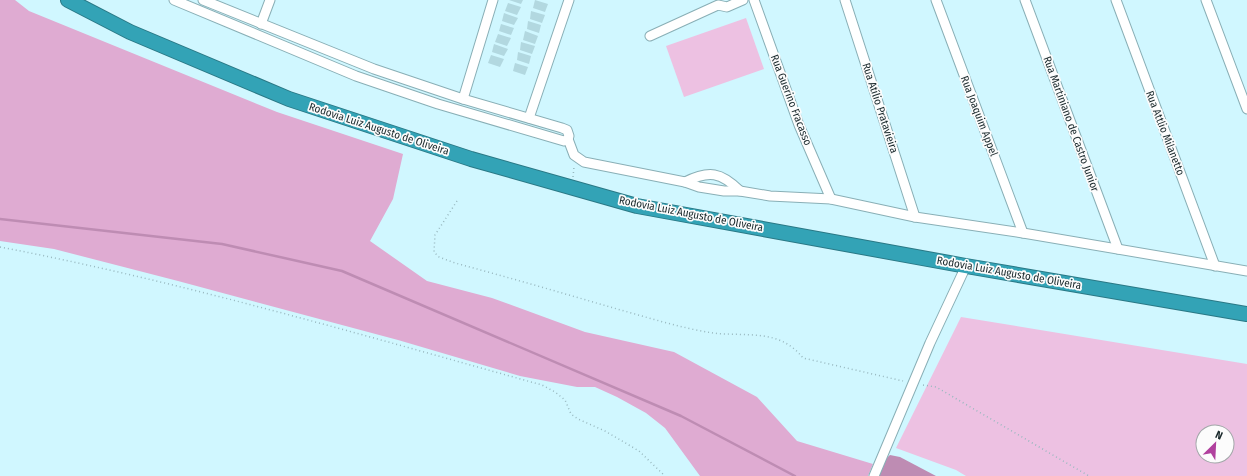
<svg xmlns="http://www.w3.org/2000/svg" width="1247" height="476" font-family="'Fira Sans Condensed',sans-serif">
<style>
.green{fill:#edc1e2;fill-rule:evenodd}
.forest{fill:#dfabd2}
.water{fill:#be8cb3}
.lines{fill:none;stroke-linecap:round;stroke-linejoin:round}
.stream{stroke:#be8cb3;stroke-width:2.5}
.building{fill:#b2d8e0}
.minor-casing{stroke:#89afb6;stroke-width:11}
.highway-casing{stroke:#2a7885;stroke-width:16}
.path{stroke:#98b8bf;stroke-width:1.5;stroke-dasharray:1 3;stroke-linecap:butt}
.minor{stroke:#fff;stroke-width:9}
.highway{stroke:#33a3b6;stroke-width:14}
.labels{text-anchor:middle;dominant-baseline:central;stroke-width:3.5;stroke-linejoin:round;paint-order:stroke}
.street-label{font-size:11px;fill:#19282b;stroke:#fcfcfc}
</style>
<rect width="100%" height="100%" fill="#d0f7ff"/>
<g class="green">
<path d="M746,18L764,69L684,97L666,46Z"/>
<path d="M961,317L1247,364V476H966L956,470L896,448ZM1203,432H1227V456H1203Z"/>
</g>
<path class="forest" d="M0,0H15L29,11L277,112L403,154L393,199L370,241L427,281L492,298L585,332L674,352L757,397L797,441L873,464L868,476H700L665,428L646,413L617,397L595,387H577L520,376L398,340L178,281L54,249L0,241Z"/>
<path class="water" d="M890,455L900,457L936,476H875L880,464Z"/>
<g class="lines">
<path class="stream" d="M0,219L222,244L342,271L681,416L795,476"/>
</g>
<g class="building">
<path d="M509,0H523L521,4Z"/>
<path d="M535,0L548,4L545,12L533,8Z"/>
<path d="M508,3L521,7L517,15L505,11Z"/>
<path d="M531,11L545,15L542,23L530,19Z"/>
<path d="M504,13L518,18L514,25L502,21Z"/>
<path d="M528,21L541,25L539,33L527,29Z"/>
<path d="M501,24L514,28L511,35L499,31Z"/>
<path d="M525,31L538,36L535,44L523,40Z"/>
<path d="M498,34L511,38L507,46L495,42Z"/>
<path d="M521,42L535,46L532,54L520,50Z"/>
<path d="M494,44L508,49L504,56L492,52Z"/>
<path d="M518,52L531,56L529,64L517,60Z"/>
<path d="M491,55L504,59L500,67L488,63Z"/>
<path d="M515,63L528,67L525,75L513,71Z"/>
</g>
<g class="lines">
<defs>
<g id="minor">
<path d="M174,0L356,76L438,104L564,141L568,139L569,136L567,130L562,128L463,99L374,69L203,0"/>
<path d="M754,0L799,125L831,199"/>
<path d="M845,0L915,217"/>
<path d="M936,0L1023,233"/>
<path d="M1025,0L1118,249"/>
<path d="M1116,0L1215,266"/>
<path d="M1206,0L1247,109"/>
<path d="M261,24L270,0"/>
<path d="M650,36L718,5L727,7L743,0"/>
<path d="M463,99L493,0"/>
<path d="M529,118L569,0"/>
<path d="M568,139L574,155L584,162L685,182L699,187L724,191H740L770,196L831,199L915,217L1023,233L1247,271"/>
<path d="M685,182C709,170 721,172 740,191"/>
<path d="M874,476L930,343L966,266"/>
</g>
<path id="highway" d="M68,0L130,32L289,99L471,159L637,206L966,266L1247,314"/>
</defs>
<use href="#minor" class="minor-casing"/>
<use href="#highway" class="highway-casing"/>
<g class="path">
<path d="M573,177L574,167"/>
<path d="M457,201L435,235L434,252L439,257L455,263C507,277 559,292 610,307C643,316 680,328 713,333C747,337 779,328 803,358L903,381"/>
<path d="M0,247C183,282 362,335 542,385L555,392L565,400L571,414L578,419L605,431L639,451L665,476"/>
<path d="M923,385L936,387L1089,476"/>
</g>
<use href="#minor" class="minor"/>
<use href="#highway" class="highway"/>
</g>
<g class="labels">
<g class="street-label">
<text transform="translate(791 100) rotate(69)">Rua Guerino Fracasso</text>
<text transform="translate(880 108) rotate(72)">Rua Atílio Pratavieira</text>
<text transform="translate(979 116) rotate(69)">Rua Joaquim Appel</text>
<text transform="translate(1071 124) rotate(70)">Rua Martiniano de Castro Junior</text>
<text transform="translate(379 129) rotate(18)">Rodovia Luiz Augusto de Oliveira</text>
<text transform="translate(1165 133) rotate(69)">Rua Attlio Milanetto</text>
<text transform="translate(691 214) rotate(11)">Rodovia Luiz Augusto de Oliveira</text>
<text transform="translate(1009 273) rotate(10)">Rodovia Luiz Augusto de Oliveira</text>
</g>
</g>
<g transform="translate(1215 444) rotate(24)"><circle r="19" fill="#fcfcfc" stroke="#a1a7a8"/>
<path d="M0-3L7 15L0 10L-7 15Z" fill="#b1419e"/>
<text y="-6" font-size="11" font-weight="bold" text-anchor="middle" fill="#19282b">N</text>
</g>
</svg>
